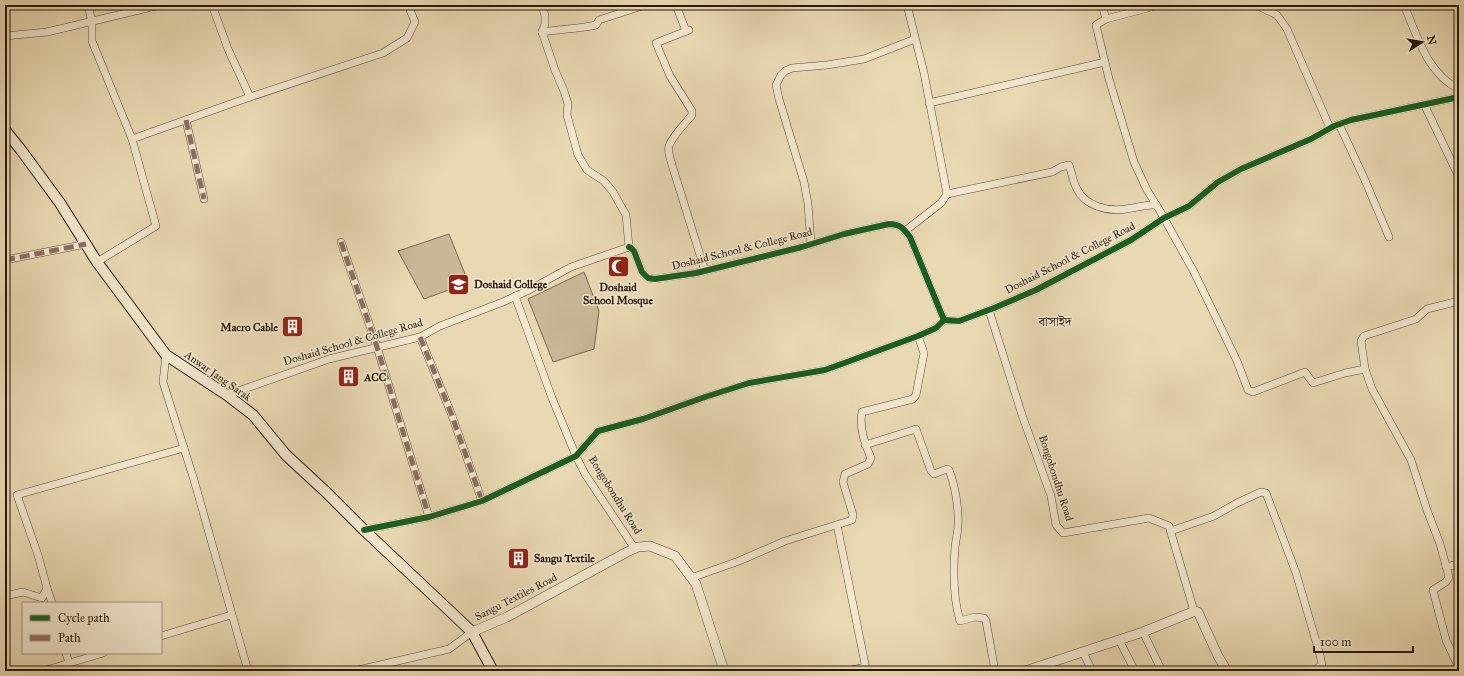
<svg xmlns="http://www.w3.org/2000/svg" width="1464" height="676" font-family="'IM FELL Great Primer','Noto Serif Bengali',serif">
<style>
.green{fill:#c8b897;stroke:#786852}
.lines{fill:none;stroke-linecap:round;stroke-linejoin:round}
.minor-casing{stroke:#584836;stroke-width:8}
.tertiary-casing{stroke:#584836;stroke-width:10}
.secondary-casing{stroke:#27180c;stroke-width:12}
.minor{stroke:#f1e6ce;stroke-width:7}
.tertiary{stroke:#f1e6ce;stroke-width:9}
.secondary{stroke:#f1e6ce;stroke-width:10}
.quiet{stroke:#8d6e63;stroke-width:5;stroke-dasharray:10 5;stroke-linecap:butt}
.cycleway-casing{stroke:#f1e6ce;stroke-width:8}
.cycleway{stroke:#1b5e20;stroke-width:6}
.labels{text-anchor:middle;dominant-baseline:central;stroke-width:3;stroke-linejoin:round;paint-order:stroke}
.street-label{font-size:11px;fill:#27180c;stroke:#f1e6ce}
.poi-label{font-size:11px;font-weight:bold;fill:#27180c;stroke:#f1e6ce;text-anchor:start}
.quarter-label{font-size:13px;fill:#27180c;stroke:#f1e6ce}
</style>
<rect width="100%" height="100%" fill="#e9d9b3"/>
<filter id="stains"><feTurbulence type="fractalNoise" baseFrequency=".005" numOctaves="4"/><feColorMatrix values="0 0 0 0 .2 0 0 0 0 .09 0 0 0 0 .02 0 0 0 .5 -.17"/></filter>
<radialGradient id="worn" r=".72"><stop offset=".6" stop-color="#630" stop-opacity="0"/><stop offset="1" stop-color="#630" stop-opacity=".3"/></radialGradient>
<g class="green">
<path d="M449,234L465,274L454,288L424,299L398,251Z"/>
<path d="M584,272L599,311L594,349L553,362L528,299Z"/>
</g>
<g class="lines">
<defs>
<g id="minor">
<path d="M88,5L92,22V41L132,139L156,226L97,262"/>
<path d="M212,5L228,49L250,97"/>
<path d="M542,5L545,16V24L542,32L555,70L564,91L568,104L567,115L578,155L587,170L604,181L613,192L626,215L629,247"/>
<path d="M676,5L686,31"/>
<path d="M1102,5L1106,19L1096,25L1109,79L1134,162L1147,190L1160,211L1194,272L1237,361L1248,390L1253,392L1305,372L1313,383L1345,373L1365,369"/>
<path d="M1261,5L1262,8L1277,15L1287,29L1330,128"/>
<path d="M1404,5C1417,35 1427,74 1459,89"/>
<path d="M1106,19L1159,5"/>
<path d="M689,30L656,43L670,76L692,111V115C685,124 673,135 669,146C667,151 671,160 672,165L705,271"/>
<path d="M542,32C560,29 578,29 596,25L599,20L645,5"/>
<path d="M5,36L47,32L160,5"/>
<path d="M929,103L1105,62"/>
<path d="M1424,104L1459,177"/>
<path d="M186,120L204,199"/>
<path d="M1339,124L1364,178L1389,237"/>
<path d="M132,139L250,97L383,53L407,38L415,22L408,5"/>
<path d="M947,194L1052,172L1061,167L1069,165C1072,173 1073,182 1077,189C1085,206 1108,212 1126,209C1136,208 1146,204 1156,205"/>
<path d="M905,231L941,203L947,194L924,73L907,5"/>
<path d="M341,242L377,347L429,517"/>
<path d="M811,244L808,204L804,182L779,99L776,85L781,75L785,71L792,68L827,65L864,59L915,39"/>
<path d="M629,247L631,248L634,251L642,272L648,278L655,279L696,273L802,247L844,234L889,224C900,224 903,228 910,237L944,320L959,321L994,308L1036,290L1131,240L1164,218L1189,206L1218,182L1241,169L1311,139L1334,126L1351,120L1459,97"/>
<path d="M5,260L86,244"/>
<path d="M515,296L552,398L576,456L585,474L635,549"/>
<path d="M1459,301L1427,309L1416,319L1364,336L1361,341L1365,369L1372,389L1411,460L1427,510L1440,544L1449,577L1446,582L1433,590L1434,594L1446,640L1458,666H1459"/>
<path d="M989,310L1022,415L1051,496L1056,525L1063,533L1149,518L1169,526L1194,611"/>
<path d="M420,337L451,413L482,501"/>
<path d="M166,355L163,382L194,480L248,671"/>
<path d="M227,395L329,359L420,337L440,326L503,302L529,290L571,267L629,247"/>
<path d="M865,445L916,429L931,471L934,474L947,469L949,470C955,485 959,509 958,525C958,532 956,539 955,547C953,571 953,597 960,621L975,617L984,618L986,621L995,671"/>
<path d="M837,525L866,669"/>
<path d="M364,530L429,517L482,501L576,456L598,431L643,419L705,397L749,383L825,370L918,336L936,328L944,320"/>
<path d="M1171,531L1214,516L1237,503L1261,492L1266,493L1296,573L1320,655L1322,665L1313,671"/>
<path d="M1446,567L1459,564"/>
<path d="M691,578L739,561L785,541L852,520L853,515L843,482L845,474L868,464L871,458C865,444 859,428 862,412L913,399L916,395L924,353L918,336"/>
<path d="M47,588L52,603"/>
<path d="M5,596L23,592L42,598L47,588L38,555L17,495L184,448"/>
<path d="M1143,632L1162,671"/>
<path d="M161,636L231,615"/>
<path d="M1119,640L1135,671"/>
<path d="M1083,652L1092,671"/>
<path d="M66,653L69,663"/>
<path d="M43,671L103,653"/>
<path d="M354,671L449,649L472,632"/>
<path d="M847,671L861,668L866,669L867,671"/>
</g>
<g id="tertiary">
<path d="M472,632L507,617L627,552L638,547L650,546L675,556L696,584L724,671"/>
<path d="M1025,671L1143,632L1195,611L1198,612L1218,656L1227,671"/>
</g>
<path id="secondary" d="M5,130L21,150L60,203L97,262L166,355L227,395L253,415L286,455L326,492L364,530L472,632L493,671"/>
</defs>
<use href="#minor" class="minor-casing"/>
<use href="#tertiary" class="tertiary-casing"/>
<use href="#secondary" class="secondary-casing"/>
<use href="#minor" class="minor"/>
<use href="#tertiary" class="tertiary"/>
<use href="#secondary" class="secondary"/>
<g class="quiet">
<path d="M186,120L204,199"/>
<path d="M341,242L377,347L429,517"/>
<path d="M5,260L86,244"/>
<path d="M420,337L451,413L482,501"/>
</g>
<defs>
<g id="cycleway">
<path d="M629,247L631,248L634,251L642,272L648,278L655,279L696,273L802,247L844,234L889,224C900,224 903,228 910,237L944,320L959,321L994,308L1036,290L1131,240L1164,218L1189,206L1218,182L1241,169L1311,139L1334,126L1351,120L1459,97"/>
<path d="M364,530L429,517L482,501L576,456L598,431L643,419L705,397L749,383L825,370L918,336L936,328L944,320"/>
</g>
</defs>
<use href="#cycleway" class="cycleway-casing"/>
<use href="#cycleway" class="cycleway"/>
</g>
<defs>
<symbol id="mosque-square" viewBox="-11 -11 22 22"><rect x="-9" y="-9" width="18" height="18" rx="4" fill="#8f2418" stroke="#f1e6ce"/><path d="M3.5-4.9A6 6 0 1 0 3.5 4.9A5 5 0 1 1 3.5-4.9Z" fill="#fff"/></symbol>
<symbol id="university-square" viewBox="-11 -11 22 22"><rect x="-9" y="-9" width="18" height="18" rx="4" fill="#8f2418" stroke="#f1e6ce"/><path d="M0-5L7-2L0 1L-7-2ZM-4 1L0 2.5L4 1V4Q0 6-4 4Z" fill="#fff"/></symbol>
<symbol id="building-square" viewBox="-11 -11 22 22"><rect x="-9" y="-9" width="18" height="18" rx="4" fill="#8f2418" stroke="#f1e6ce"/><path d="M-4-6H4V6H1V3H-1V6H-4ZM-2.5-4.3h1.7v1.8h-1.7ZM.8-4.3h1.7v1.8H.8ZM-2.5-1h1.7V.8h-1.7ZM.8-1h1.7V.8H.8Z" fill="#fff"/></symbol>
</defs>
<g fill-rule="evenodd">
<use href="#mosque-square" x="606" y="254" width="25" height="25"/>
<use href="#university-square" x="446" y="272" width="25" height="25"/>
<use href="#building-square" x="280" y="314" width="25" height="25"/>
<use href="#building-square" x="336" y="364" width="25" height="25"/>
<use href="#building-square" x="506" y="546" width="25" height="25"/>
</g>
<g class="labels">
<g class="street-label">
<text transform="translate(742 249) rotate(-14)">Doshaid School &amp; College Road</text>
<text transform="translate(1070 258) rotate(-27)">Doshaid School &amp; College Road</text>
<text transform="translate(353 342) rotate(-16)">Doshaid School &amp; College Road</text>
<text transform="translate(218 376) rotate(35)">Anwar Jang Sarak</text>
<text transform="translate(1056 478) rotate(72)">Bongobondhu Road</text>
<text transform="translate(615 495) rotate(58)">Bongobondhu Road</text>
<text transform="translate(516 597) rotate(-27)">Sangu Textiles Road</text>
</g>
<g class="poi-label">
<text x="474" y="284">Doshaid College</text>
<text x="618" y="287" text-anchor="middle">Doshaid<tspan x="618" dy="13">School Mosque</tspan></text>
<text x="278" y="327" text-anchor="end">Macro Cable</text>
<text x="364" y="377">ACC</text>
<text x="534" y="558">Sangu Textile</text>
</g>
<g class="quarter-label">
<text x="1055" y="322">বাসাইদ</text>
</g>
</g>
<rect width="1464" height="676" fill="none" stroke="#e9d9b3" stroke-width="20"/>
<rect x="6" y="6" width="1452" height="664" fill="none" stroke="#27180c" stroke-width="2"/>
<rect x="10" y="10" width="1444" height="656" fill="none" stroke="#27180c"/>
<rect x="22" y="602" width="140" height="52" fill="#f1e6ce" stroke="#a09480"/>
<rect x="30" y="615" width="20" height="6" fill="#1b5e20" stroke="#a09480"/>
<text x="58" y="622" font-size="12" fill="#27180c">Cycle path</text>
<rect x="30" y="635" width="20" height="6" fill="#8d6e63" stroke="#a09480"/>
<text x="58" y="642" font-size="12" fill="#27180c">Path</text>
<g transform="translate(1422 42) rotate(78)" stroke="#f1e6ce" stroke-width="3" paint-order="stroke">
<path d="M0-3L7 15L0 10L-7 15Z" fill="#27180c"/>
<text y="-6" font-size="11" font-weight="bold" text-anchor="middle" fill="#27180c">N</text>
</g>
<path d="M1314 646v6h99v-6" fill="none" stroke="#27180c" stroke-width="2"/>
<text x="1320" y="646" font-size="12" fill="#27180c" stroke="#f1e6ce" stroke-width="3" paint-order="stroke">100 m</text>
<rect width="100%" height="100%" filter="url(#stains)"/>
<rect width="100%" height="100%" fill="url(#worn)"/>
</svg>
